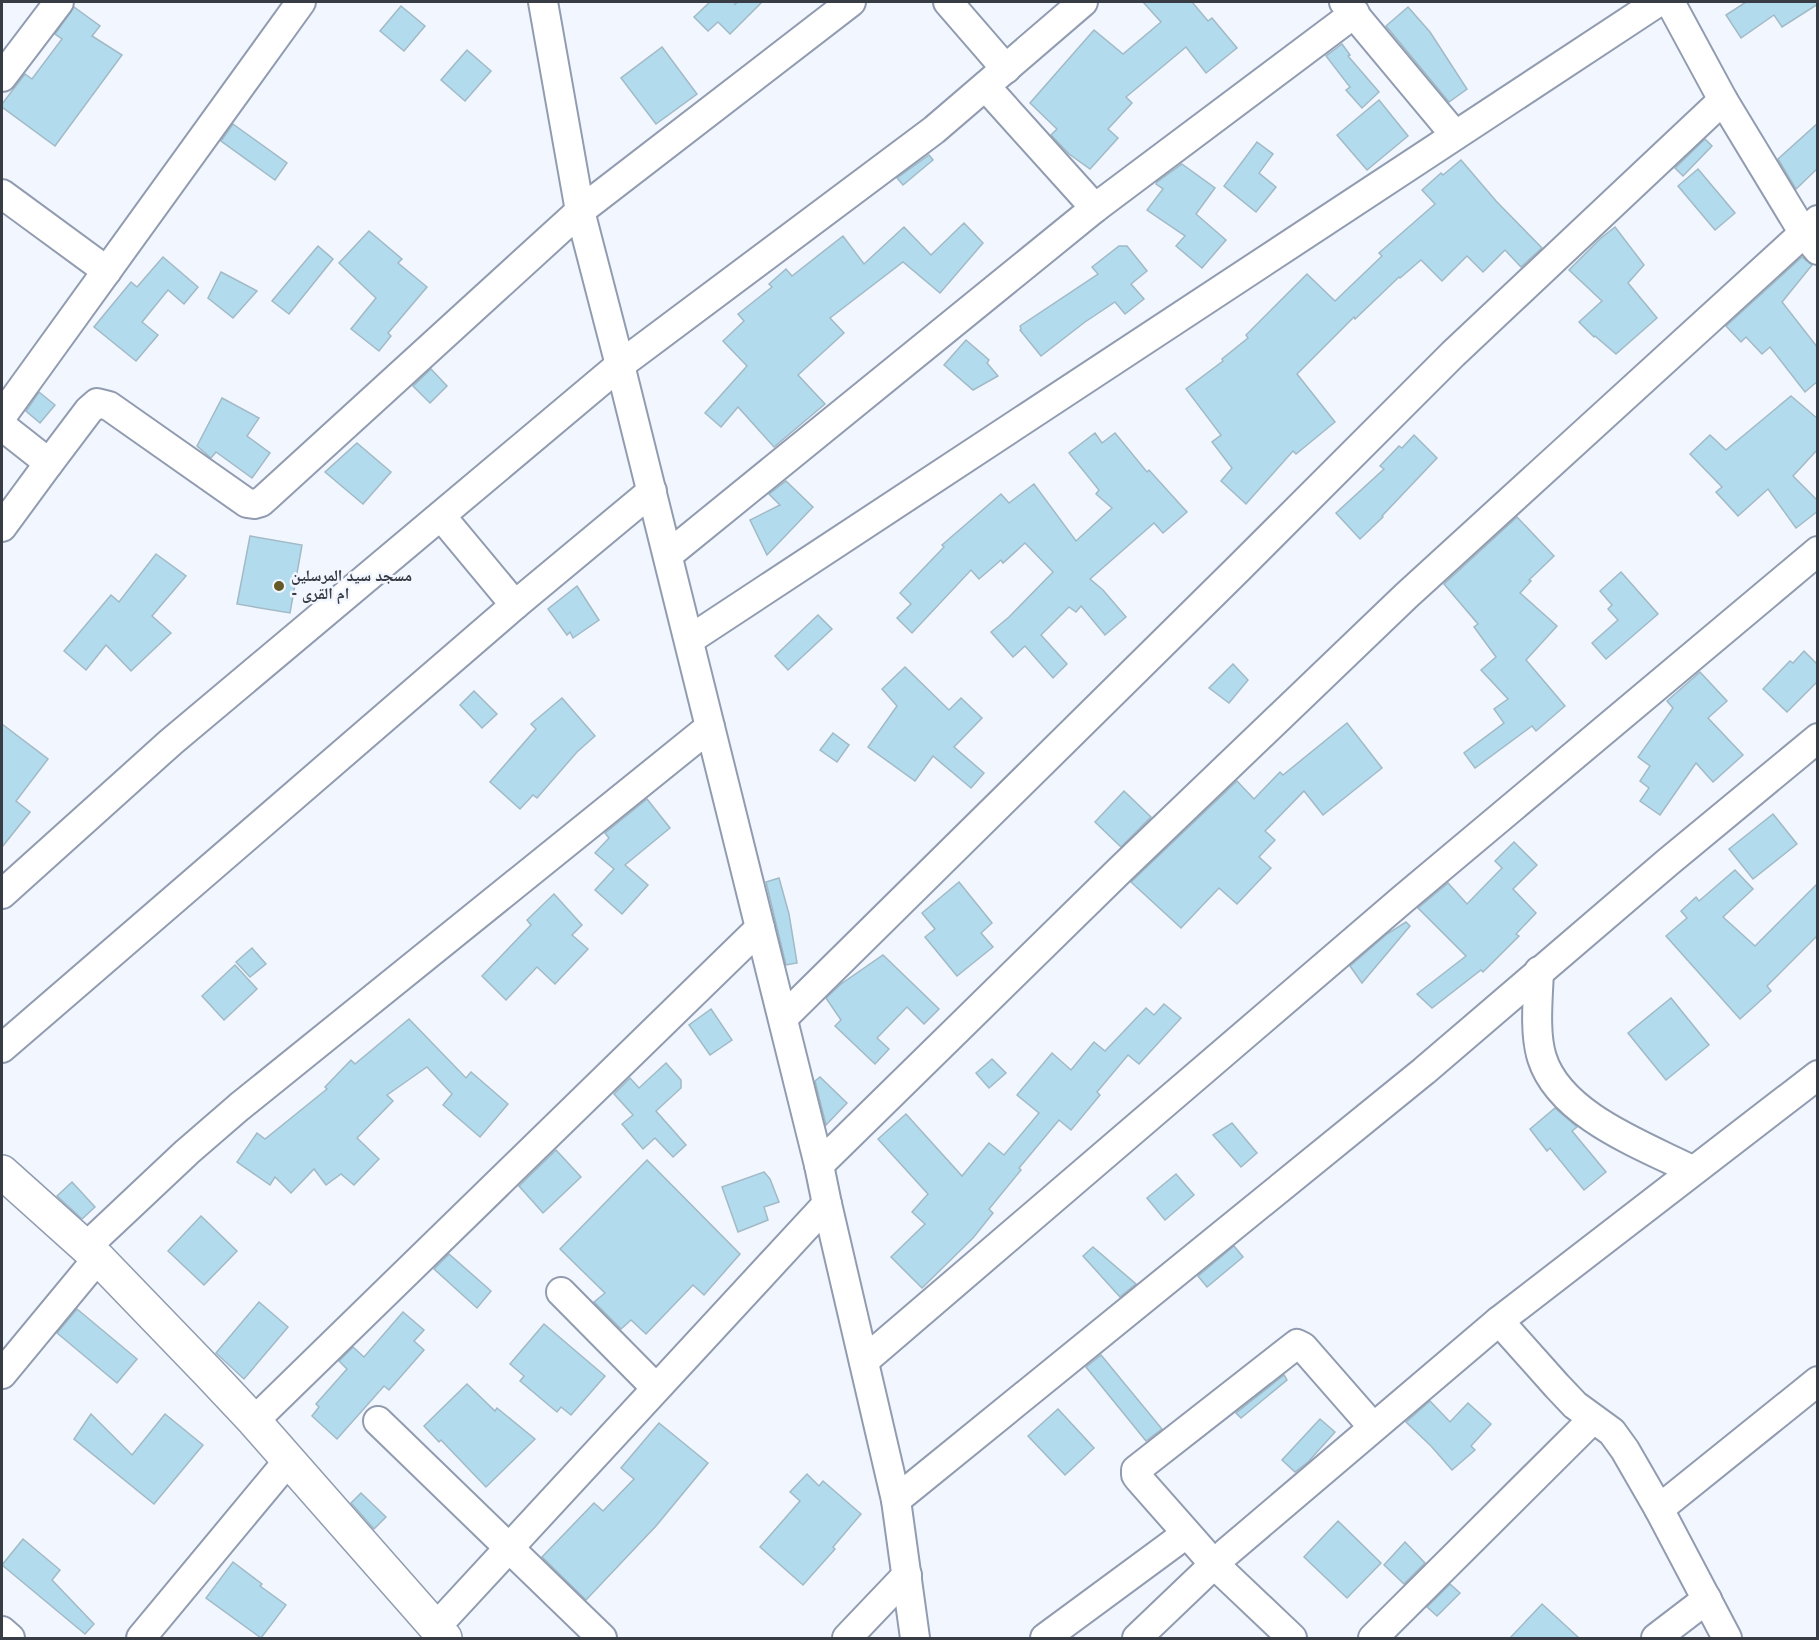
<svg xmlns="http://www.w3.org/2000/svg" width="1819" height="1640" font-family="Overpass,'Noto Naskh Arabic',sans-serif">
<style>
.building{fill:#b3dbee;stroke:#a1bac6;stroke-width:1.5}
.lines{fill:none;stroke-linecap:round;stroke-linejoin:round}
.minor-casing{stroke:#919cb0;stroke-width:32}
.tertiary-casing{stroke:#919cb0;stroke-width:36}
.minor{stroke:#fff;stroke-width:28}
.tertiary{stroke:#fff;stroke-width:33}
.poi-dot{fill:#655925;stroke:#f1f6ff;stroke-width:2}
.labels{text-anchor:middle;dominant-baseline:central;stroke-width:5;stroke-linejoin:round;paint-order:stroke}
.poi-label{font-size:16px;font-weight:bold;fill:#373c45;stroke:#f1f6ff;text-anchor:start}
</style>
<rect width="100%" height="100%" fill="#f1f6ff"/>
<g class="building">
<path d="M710,2H737L734,5L738,2H762L730,34L718,22L708,31L694,17Z"/>
<path d="M1143,2H1192L1208,21L1212,18L1237,48L1206,73L1186,47L1126,97L1132,103L1108,129L1118,138L1090,169L1069,154L1051,135L1057,129L1030,103L1094,30L1123,54L1161,22Z"/>
<path d="M1746,2H1818V4L1782,27L1774,15L1741,38L1726,15Z"/>
<path d="M401,6L425,26L404,51L380,31Z"/>
<path d="M74,7L100,26L92,36L122,55L55,146L2,107V104L25,74L32,79L62,39L55,34Z"/>
<path d="M1408,7L1430,32L1467,89L1449,102L1386,26Z"/>
<path d="M1342,44L1350,55L1348,56L1379,92L1362,108L1346,90L1350,87L1326,56Z"/>
<path d="M662,47L697,94L656,124L621,78Z"/>
<path d="M467,50L491,71L465,101L441,80Z"/>
<path d="M1379,100L1408,136L1367,170L1337,135Z"/>
<path d="M1818,123V168L1796,189L1778,159Z"/>
<path d="M233,124L287,163L275,180L221,141Z"/>
<path d="M1705,139L1712,146L1683,176L1675,168Z"/>
<path d="M1257,142L1273,154L1259,173L1276,187L1256,212L1224,186Z"/>
<path d="M929,155L933,160L903,185L897,178Z"/>
<path d="M1461,160L1496,201L1542,248L1521,267L1505,250L1483,272L1467,256L1442,281L1421,260L1400,278L1399,277L1355,319L1354,317L1297,374L1335,422L1296,454L1293,451L1246,504L1221,481L1232,468L1212,442L1221,435L1186,389L1223,361L1222,359L1248,338L1246,335L1307,274L1335,301L1382,256L1379,253L1435,204L1422,190L1441,173L1443,175Z"/>
<path d="M1182,164L1215,188L1196,214L1226,240L1202,268L1176,246L1185,236L1147,210L1163,189L1156,184L1157,182Z"/>
<path d="M1698,169L1735,213L1715,230L1678,186Z"/>
<path d="M964,223L983,243L940,293L903,262L830,318L844,333L798,375L825,404L774,447L738,407L721,427L705,413L747,366L723,341L744,321L738,314L772,287L769,284L786,269L792,276L843,236L864,264L904,227L931,255Z"/>
<path d="M1615,227L1644,265L1628,283L1657,318L1616,354L1595,336L1594,337L1579,322L1602,301L1569,270L1601,238Z"/>
<path d="M369,231L402,259L398,263L427,287L388,333L391,336L379,351L351,329L376,298L339,263Z"/>
<path d="M318,246L333,259L289,314L272,301Z"/>
<path d="M1119,246H1127L1147,271L1131,284L1144,299L1125,314L1115,302L1085,322L1041,356L1020,330L1021,329L1020,326L1098,274L1092,267Z"/>
<path d="M163,257L198,287L184,304L168,290L142,322L158,335L136,361L94,327L131,282L137,287Z"/>
<path d="M1802,257L1812,265L1782,302L1818,348V381L1805,392L1770,347L1762,354L1746,337L1741,342L1726,326Z"/>
<path d="M221,272L257,291L233,318L208,298Z"/>
<path d="M966,340L989,360L987,363L998,376L973,390L944,365Z"/>
<path d="M431,369L447,386L430,403L413,386Z"/>
<path d="M39,392L55,405L40,423L26,411Z"/>
<path d="M1791,396L1818,419V449L1793,476L1818,501V511L1796,528L1768,489L1738,516L1716,492L1722,487L1690,454L1710,435L1726,450Z"/>
<path d="M222,398L259,418L247,436L270,453L252,478L216,452L211,458L197,446Z"/>
<path d="M1095,433L1102,443L1115,433L1147,472L1149,470L1187,512L1163,533L1154,523L1090,579L1103,590L1126,617L1105,635L1081,606L1076,612L1069,607L1041,635L1067,664L1053,678L1025,646L1013,657L991,632L1009,617L1053,572L1025,543L1003,563L1001,560L979,579L971,570L912,633L897,618L911,604L900,593L944,547L942,545L1001,494L1009,503L1034,484L1076,541L1112,508L1096,494L1099,490L1069,453Z"/>
<path d="M1414,435L1437,458L1382,516L1383,517L1360,539L1336,513L1384,469L1380,466L1399,446L1402,448Z"/>
<path d="M357,443L391,472L363,504L325,472Z"/>
<path d="M786,481L813,507L767,555L750,520L780,505L769,494Z"/>
<path d="M1517,517L1554,556L1529,580L1531,581L1520,593L1557,626L1526,660L1565,706L1536,731L1532,726L1475,768L1464,753L1504,723L1494,709L1508,699L1481,670L1496,657L1474,627L1478,624L1444,584Z"/>
<path d="M250,536L302,545L290,613L237,604Z"/>
<path d="M156,554L186,576L152,616L171,633L131,671L106,645L86,670L64,651L111,595L119,602Z"/>
<path d="M1621,572L1658,614L1606,659L1592,643L1618,620L1608,609L1612,605L1600,591Z"/>
<path d="M577,586L599,620L573,638L570,632L567,635L548,609Z"/>
<path d="M818,615L832,629L788,670L775,656Z"/>
<path d="M1804,651L1818,665V681L1787,712L1763,689L1790,661L1793,663Z"/>
<path d="M1233,664L1248,680L1229,703L1209,688Z"/>
<path d="M905,667L949,710L961,698L982,718L954,747L984,773L971,788L933,756L915,781L868,747L897,706L882,689Z"/>
<path d="M1700,672L1727,701L1708,718L1743,755L1713,782L1696,763L1660,815L1640,801L1649,788L1640,781L1650,766L1638,757L1673,708L1667,701Z"/>
<path d="M474,691L497,714L482,728L460,705Z"/>
<path d="M562,698L595,736L577,752L537,798L533,795L520,809L490,782L536,729L531,724Z"/>
<path d="M1347,723L1382,768L1323,815L1304,791L1265,831L1275,840L1259,857L1271,868L1237,904L1219,888L1181,928L1131,882L1237,781L1254,799L1280,772L1283,775Z"/>
<path d="M2,724L48,759L16,801L30,812L2,847Z"/>
<path d="M833,733L849,745L837,762L820,750Z"/>
<path d="M1124,791L1151,817L1121,847L1095,822Z"/>
<path d="M647,799L670,828L625,865L648,885L622,914L595,890L614,869L595,853L609,838L605,833Z"/>
<path d="M1773,814L1797,844L1753,879L1729,849Z"/>
<path d="M1514,842L1537,865L1513,889L1536,913L1516,934L1519,936L1483,972L1481,970L1432,1008L1417,994L1466,956L1418,908L1448,883L1467,904L1502,868L1495,861Z"/>
<path d="M1735,870L1753,889L1723,917L1755,946L1818,883V935L1767,986L1771,991L1740,1019L1666,936L1687,918L1681,911L1696,897L1699,901Z"/>
<path d="M779,878L789,914L797,963L786,965L766,882Z"/>
<path d="M959,882L992,923L981,933L993,947L957,976L925,937L935,929L922,913Z"/>
<path d="M554,894L582,925L572,935L588,949L555,984L537,967L506,1000L482,976L531,925L527,920Z"/>
<path d="M1406,922L1410,926L1362,983L1350,966L1387,934Z"/>
<path d="M252,948L266,964L250,977L236,962Z"/>
<path d="M883,955L939,1009L924,1024L907,1007L877,1038L889,1049L875,1064L835,1026L841,1020L826,998L841,984Z"/>
<path d="M235,965L257,989L224,1020L202,996Z"/>
<path d="M1671,998L1709,1045L1666,1080L1628,1033Z"/>
<path d="M1164,1004L1181,1018L1171,1029L1139,1064L1128,1055L1097,1092L1100,1095L1071,1130L1059,1120L1019,1168L1021,1170L989,1209L993,1213L973,1238L922,1288L891,1257L925,1224L912,1212L928,1194L878,1139L906,1114L962,1176L989,1143L1004,1155L1039,1113L1017,1095L1052,1053L1071,1070L1094,1042L1105,1051L1146,1008L1154,1015Z"/>
<path d="M711,1009L732,1040L710,1055L689,1025Z"/>
<path d="M409,1019L466,1078L471,1072L508,1104L480,1137L443,1105L452,1094L427,1067L387,1095L393,1101L357,1138L379,1159L354,1185L341,1174L326,1185L314,1169L291,1193L275,1177L270,1185L237,1162L257,1133L265,1139L327,1089L325,1087L351,1060L355,1064Z"/>
<path d="M992,1059L1006,1073L989,1088L976,1073Z"/>
<path d="M666,1063L681,1080V1088L656,1111L686,1145L673,1157L655,1138L643,1149L622,1124L633,1115L614,1094L630,1078L639,1088Z"/>
<path d="M820,1077L847,1103L826,1125L815,1081Z"/>
<path d="M1555,1108L1576,1126L1577,1127L1572,1131L1606,1172L1584,1190L1550,1148L1547,1151L1530,1129Z"/>
<path d="M1232,1123L1257,1153L1241,1167L1213,1135Z"/>
<path d="M556,1150L581,1177L543,1213L519,1186Z"/>
<path d="M647,1160L740,1254L704,1295L693,1285L646,1334L631,1320L621,1329L594,1302L605,1293L560,1249Z"/>
<path d="M764,1172L770,1179L779,1202L764,1207L768,1220L738,1232L722,1187Z"/>
<path d="M1176,1174L1194,1195L1165,1220L1147,1198Z"/>
<path d="M72,1182L95,1207L82,1219L57,1196Z"/>
<path d="M201,1216L237,1251L204,1285L168,1251Z"/>
<path d="M1234,1246L1243,1257L1207,1287L1198,1276Z"/>
<path d="M1093,1247L1136,1284L1120,1297L1083,1256Z"/>
<path d="M449,1254L491,1291L477,1308L434,1269Z"/>
<path d="M259,1302L288,1327L244,1379L216,1353Z"/>
<path d="M77,1309L137,1359L117,1383L57,1333Z"/>
<path d="M403,1312L424,1330L414,1341L424,1350L389,1390L384,1386L337,1439L312,1416L319,1407L316,1404L347,1369L339,1361L353,1347L364,1357Z"/>
<path d="M544,1324L605,1376L571,1415L561,1407L557,1412L520,1381L524,1376L510,1364Z"/>
<path d="M1101,1355L1162,1429L1146,1441L1086,1367Z"/>
<path d="M1284,1375L1287,1380L1241,1418L1236,1413Z"/>
<path d="M467,1384L495,1411L497,1408L535,1439L486,1487L441,1440L439,1442L424,1426Z"/>
<path d="M1430,1401L1450,1422L1468,1403L1491,1424L1471,1446L1475,1450L1452,1470L1431,1446L1406,1422Z"/>
<path d="M1058,1409L1094,1448L1065,1475L1028,1436Z"/>
<path d="M91,1414L132,1455L165,1414L203,1445L154,1504L74,1439Z"/>
<path d="M1320,1419L1335,1432L1308,1462L1295,1472L1282,1460Z"/>
<path d="M659,1423L708,1463L656,1526L586,1600L542,1557L594,1503L603,1511L634,1479L621,1468Z"/>
<path d="M807,1474L819,1486L823,1481L861,1514L833,1547L835,1549L803,1585L760,1547L800,1501L790,1492Z"/>
<path d="M361,1493L386,1517L374,1529L351,1503Z"/>
<path d="M1338,1521L1381,1563L1347,1598L1304,1557Z"/>
<path d="M23,1539L60,1570L52,1580L94,1624L85,1634L2,1565Z"/>
<path d="M1405,1542L1425,1563L1404,1584L1384,1565Z"/>
<path d="M233,1562L262,1584L260,1586L286,1605L261,1638L206,1598Z"/>
<path d="M1450,1584L1460,1593L1437,1616L1427,1607Z"/>
<path d="M1542,1604L1579,1638H1510Z"/>
</g>
<g class="lines">
<defs>
<g id="minor">
<path d="M543,2L580,211L620,365L819,1165L827,1204L896,1500L915,1638"/>
<path d="M948,2L1006,69"/>
<path d="M1344,2L1455,135"/>
<path d="M1670,2L1723,100L1803,232L1818,250"/>
<path d="M2,77L59,2"/>
<path d="M986,87L1095,208"/>
<path d="M2,194L107,271"/>
<path d="M2,416L301,2"/>
<path d="M2,426L49,463L2,527"/>
<path d="M49,463L89,410L97,403L109,406L247,503L254,504L261,502L580,211L851,2"/>
<path d="M441,516L515,605"/>
<path d="M668,555L1095,208L1355,13"/>
<path d="M689,640L1658,2"/>
<path d="M2,894L171,742L620,365L934,130L1083,2"/>
<path d="M1539,971C1538,997 1534,1033 1542,1058C1560,1115 1642,1145 1692,1170"/>
<path d="M783,1018L1238,569L1453,354L1723,100"/>
<path d="M2,1048L515,605L652,491"/>
<path d="M819,1165L1120,870L1406,596L1818,220"/>
<path d="M86,1247L187,1152L239,1107L710,727"/>
<path d="M561,1292L656,1388"/>
<path d="M1499,1321L1557,1386L1575,1405L1612,1432L1625,1450L1659,1509L1727,1638"/>
<path d="M864,1361L1403,899L1818,551"/>
<path d="M2,1374L98,1258"/>
<path d="M254,1421L760,928"/>
<path d="M378,1421L602,1638"/>
<path d="M896,1500L1424,1071L1668,862L1818,738"/>
<path d="M1659,1509L1818,1381"/>
<path d="M435,1628L827,1204"/>
<path d="M2,1631L10,1638"/>
<path d="M141,1638L288,1461"/>
<path d="M847,1638L907,1575"/>
<path d="M1045,1638L1186,1534"/>
<path d="M1137,1638L1226,1553L1499,1321L1818,1075"/>
<path d="M1292,1638L1214,1564L1139,1479L1136,1475V1470L1297,1344L1303,1347L1373,1427"/>
<path d="M1373,1638L1593,1419"/>
<path d="M1656,1638L1707,1599"/>
</g>
<path id="tertiary" d="M2,1172L98,1258L208,1372L254,1421L445,1638"/>
</defs>
<use href="#minor" class="minor-casing"/>
<use href="#tertiary" class="tertiary-casing"/>
<use href="#minor" class="minor"/>
<use href="#tertiary" class="tertiary"/>
</g>
<circle class="poi-dot" cx="279" cy="586" r="6"/>
<g class="labels">
<g class="poi-label">
<text x="291" y="577">مسجد سيد المرسلين<tspan x="291" dy="18">- ام القرى</tspan></text>
</g>
</g>
<rect width="1819" height="1640" fill="none" stroke="#373c45" stroke-width="6"/>
</svg>
